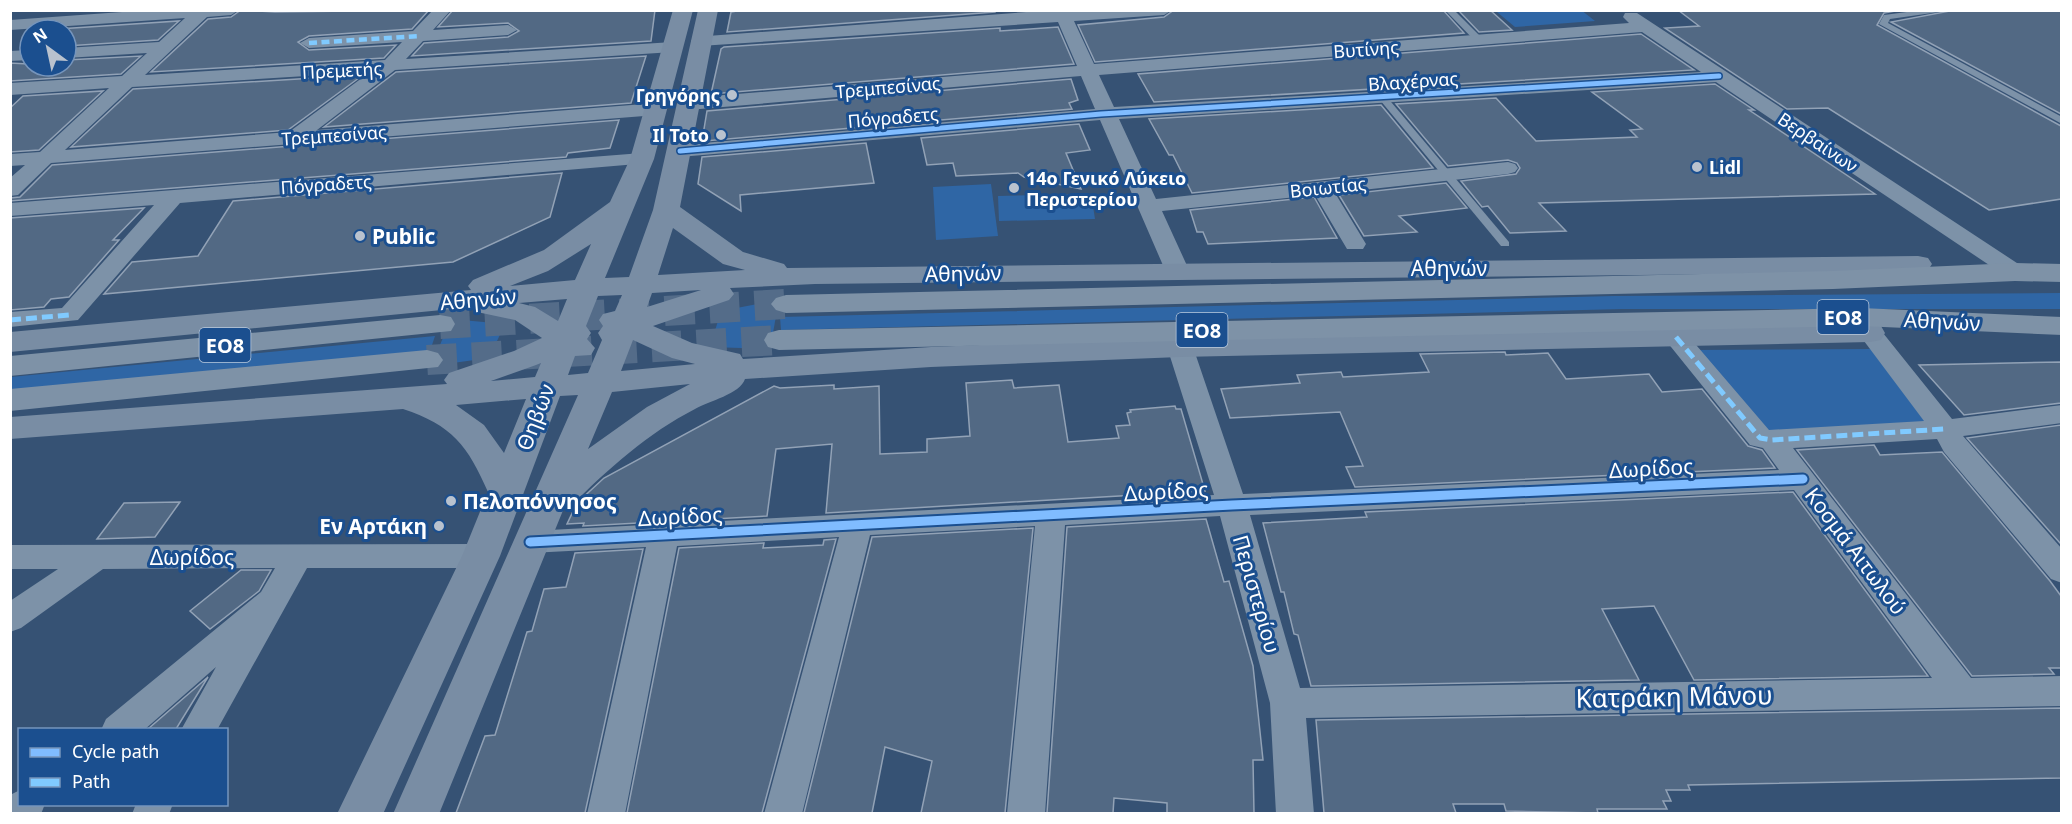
<svg xmlns="http://www.w3.org/2000/svg" width="2072" height="824" font-family="'Noto Sans',sans-serif">
<style>
.green{fill:#2f66a5}
.building{fill:#526984;stroke:#92a2b6;stroke-width:1.5}
.lines{fill:none;stroke-linecap:round;stroke-linejoin:round}
.highway-tunnel{stroke:#546c89;stroke-width:30;stroke-dasharray:30 15;stroke-linecap:butt}
.lane{fill:#7d92a8;fill-rule:evenodd}
.street{fill:#7d92a8;fill-rule:evenodd}
.secondary{fill:#798da4;fill-rule:evenodd}
.highway{fill:#7e92a7;fill-rule:evenodd}
.quiet-far1{stroke:#80caff;stroke-width:4.5;stroke-dasharray:8 4.5;stroke-linecap:butt}
.quiet{stroke:#80caff;stroke-width:5;stroke-dasharray:11 5;stroke-linecap:butt}
.cycleway-far1-casing{stroke:#1b4f8f;stroke-width:8}
.cycleway-casing{stroke:#1b4f8f;stroke-width:13}
.cycleway-far1{stroke:#80bcff;stroke-width:5}
.cycleway{stroke:#80bcff;stroke-width:9}
.poi-dot{fill:#b9c2ce;stroke:#1b4f8f;stroke-width:2}
.labels{text-anchor:middle;dominant-baseline:central;stroke-width:6;stroke-linejoin:round;paint-order:stroke}
.far-street-label{font-size:18px;fill:#fff;stroke:#1b4f8f}
.far-poi-label{font-size:18px;font-weight:bold;fill:#fff;stroke:#1b4f8f;text-anchor:end}
.shield{fill:#1b4f8f;stroke:#bbcadd;stroke-width:1.5}
.shield-label{font-size:20px;font-weight:bold;fill:#fff}
.poi-label{font-size:21px;font-weight:bold;fill:#fff;stroke:#1b4f8f;text-anchor:start}
.street-label{font-size:21px;fill:#fff;stroke:#1b4f8f}
.near-street-label{font-size:26px;fill:#fff;stroke:#1b4f8f}
</style>
<rect width="100%" height="100%" fill="#365274"/>
<g class="green">
<path d="M1581,10L1595,21L1515,27L1497,12Z"/>
<path d="M991,184L998,236L936,240L933,187Z"/>
<path d="M1091,194L1095,219L999,221L998,196Z"/>
<path d="M2062,293L2061,309H1623L781,330L780,317L1614,296Z"/>
<path d="M779,300L770,349L710,347L721,311Z"/>
<path d="M451,319L505,324L489,358L431,366Z"/>
<path d="M435,336L430,351L11,391V377Z"/>
<path d="M1873,349L1933,425L1761,433L1692,350Z"/>
</g>
<g class="building">
<path d="M241,10L275,12L429,10L412,29L309,36L298,42L309,50L396,45L384,58L151,72L208,19L231,17Z"/>
<path d="M453,10L605,11L655,10L651,41L412,56L424,43L508,37L519,31L508,23L438,27Z"/>
<path d="M743,10H995V12L727,32L731,12Z"/>
<path d="M1174,10H1443L1464,33L1095,62L1078,25L1164,17Z"/>
<path d="M1458,10H1490L1512,30L1479,32Z"/>
<path d="M1678,10H1901L1884,13L1877,25L2061,126V199L1989,210L1828,108L1787,109L1665,28L1699,26Z"/>
<path d="M1955,10H2061V114L1891,22Z"/>
<path d="M179,21L158,40L66,46V30H43Z"/>
<path d="M1058,27L1074,64L711,94L721,49L724,47L1000,28V31Z"/>
<path d="M1641,34L1694,70L1154,102L1138,74Z"/>
<path d="M141,56L121,74L10,81V63L66,66V60Z"/>
<path d="M646,56L631,103L324,127L396,72Z"/>
<path d="M363,75L288,130L71,147L133,89Z"/>
<path d="M1071,79L1078,100L1069,103L1072,109L917,122L915,116L861,121L863,127L705,141L706,135H703L707,111Z"/>
<path d="M1715,84L1754,110H1749L1875,194L1539,203L1566,231L1510,233L1488,206L1482,207L1461,181L1516,174L1520,168L1517,163L1508,160L1448,166L1396,104L1496,98L1536,141L1637,137L1630,130L1642,129L1592,92Z"/>
<path d="M103,91L39,150L10,152V108L23,96Z"/>
<path d="M1381,105L1433,168L1192,193L1173,155H1169L1149,119Z"/>
<path d="M619,120L610,148L568,153L566,157L10,201V198L20,197L52,165Z"/>
<path d="M1079,124L1090,150L1066,153L1081,189L1024,177L1018,173L956,176L953,163L927,165L921,138Z"/>
<path d="M866,143L874,183L740,195L741,211L698,184L702,157Z"/>
<path d="M562,173L550,217L453,262L104,294L132,262L198,256L233,201Z"/>
<path d="M1446,183L1467,208L1399,216L1417,232L1364,236L1339,195Z"/>
<path d="M1314,197L1337,238L1208,244L1203,232H1197L1190,210Z"/>
<path d="M144,208L113,240H119L69,297L51,299L44,307L10,310V218Z"/>
<path d="M1505,352L1506,355L1548,353L1566,379L1649,374L1662,392L1702,389L1748,446L1762,450L1775,468L1355,487L1346,467L1363,466L1340,412L1230,418L1221,389L1300,383L1297,375L1341,372L1343,377L1429,372L1420,354Z"/>
<path d="M2061,362V403L1964,415L1919,365Z"/>
<path d="M1012,380L1014,388L1059,385L1068,442L1119,438L1116,426L1130,425L1127,413L1131,412L1130,410L1175,406L1176,409H1181L1205,491L826,513L832,444L776,449L767,516L583,526L584,523L567,524L577,503L604,478L774,386L780,388L834,385V389L879,386L880,454L927,452V439L970,436L966,383Z"/>
<path d="M2061,425V543H2060L1967,438Z"/>
<path d="M1874,445L1880,455L1942,452L2050,581L2061,596V668H2049L2054,674L1972,676L1797,450Z"/>
<path d="M1793,492L1928,676L1694,680L1654,606L1602,609L1639,680L1311,686L1298,635L1294,634L1284,592H1281L1263,523L1367,517L1365,512Z"/>
<path d="M180,502L155,537L97,539L124,503Z"/>
<path d="M1206,519L1224,582L1229,581L1253,666L1263,760H1253L1254,813H1167V803L1114,798L1113,813H1047L1067,527Z"/>
<path d="M1033,528L1005,813H921L932,761L885,747L872,813H804L872,537Z"/>
<path d="M836,539L762,813H627L679,548L764,543L763,548L823,545L824,540Z"/>
<path d="M643,549L585,813H456L485,736L495,735L527,632L532,631L544,589L566,587L575,553Z"/>
<path d="M241,570H271L259,591L210,629L190,611Z"/>
<path d="M208,677L176,729H148Z"/>
<path d="M2061,708V778L1688,785L1690,790H1666L1671,801H1663L1667,809H1597L1598,813L1506,811L1504,804H1453L1456,813H1324L1316,720Z"/>
</g>
<g class="lines">
<g class="highway-tunnel">
<path d="M440,324L786,304"/>
<path d="M427,360L779,340"/>
</g>
<g class="lane">
<path d="M1445,10H1454L1482,38V42H1476Z"/>
<path d="M1922,10H1953L1890,19L1888,23L2062,117V124L1879,24L1884,15Z"/>
<path d="M1380,96H1386L1509,242V246H1501L1380,100Z"/>
</g>
<g class="street">
<path d="M150,10H239L231,15L207,17L145,75L385,60L402,42L309,48L300,43L309,38L413,31L433,10H451L433,30L508,25L517,30L508,35L423,41L406,59L673,42L682,47L673,52L395,70L317,130L657,103L664,105L667,109L657,115L51,163L18,195L10,196V178L25,165L10,166V154L40,152L109,88L10,95V83L122,76L147,53L66,58V48L159,42L185,18L10,30V20ZM370,72L289,132L65,150L132,87Z"/>
<path d="M1053,10H1172L1164,15L1074,21L1094,64L1629,23L1623,17L1625,13H1637L2023,267L2027,272L2023,277H2007L1716,82L1119,119L1156,199L1508,162L1515,164L1518,168L1515,172L1508,174L1335,193L1366,244L1363,249H1347L1315,195L1162,211L1189,270L1185,275H1169L1165,270L1100,120L680,157L673,155L670,151L673,147L680,145L1095,109L1081,76L688,110L678,104L688,98L1077,66L1058,22L700,46L691,41L694,37ZM1642,32L1701,72L1114,107L1099,75Z"/>
<path d="M30,50V60L10,61V51Z"/>
<path d="M642,153L649,155L652,159L649,163L180,203L78,320L10,327V312L62,308L154,205L10,216V203Z"/>
<path d="M1870,325L1879,328L1952,419L2062,405V423L1963,436L2062,549V583L2051,579L1944,452L1937,439L1793,448L1971,678L2062,676V706L1306,718L1314,814H1276L1270,703L1220,516L1065,525L1045,814H1007L1035,526L870,535L802,814H764L839,537L677,546L625,814H587L646,547L530,553L519,550L515,542L519,534L530,531L1214,495L1167,347L1171,341L1180,339L1189,341L1193,347L1243,494L1779,470L1763,448L1750,445L1663,337L1667,332L1676,329L1685,332L1769,430L1924,421L1858,333L1861,328ZM1794,490L1932,678L1300,688L1250,515Z"/>
<path d="M481,544L492,548L496,556L492,564L481,568H307L217,730H181L216,667L144,730H101L106,719L261,592L275,568L103,569L21,628L10,632V601L58,569H10V545Z"/>
<path d="M20,790V804H45L41,814H10V795Z"/>
<path d="M136,804H173L169,814H132Z"/>
</g>
<path class="secondary" d="M673,10H693L654,159L605,278L629,277L653,210L698,10H718L680,207L743,252L784,264L787,268L1918,256L1928,258L1932,264L1928,270L1918,272L815,284L730,288L734,294L729,300L653,326L692,343L740,354L743,359L931,347L1180,337L1870,324L1881,326L1885,333L1881,340L1870,342L1180,357L931,367L745,379C740,394 709,401 695,409C648,433 608,469 571,506L564,508L439,814H393L578,395L560,396L500,556L383,814H337L462,556L488,492C468,446 452,425 403,409L10,439V417L447,384L444,380L449,373L514,351L542,338L515,320L477,312L473,307L10,352V332L471,290L468,286L473,280L544,250L610,202L630,159ZM673,228L723,264L745,270L658,275ZM591,244L575,280L510,286L548,271ZM701,290L647,307L652,293ZM622,295L615,311L603,314L599,320L603,326L598,333L602,340L588,373L568,375L575,356L591,355L595,348L587,339L591,333L586,326L598,296ZM567,299L558,321L535,307L519,303ZM633,340L672,358L695,364L621,371ZM541,363L535,377L491,381L536,365ZM690,384L647,407L588,449L612,392ZM526,399L504,453L484,425L456,405Z"/>
<g class="highway">
<path d="M2015,263L2062,264V282L2015,281L1833,289L786,313L776,310L771,304L776,298L786,295L1833,271Z"/>
<path d="M1861,308L2062,317V335L1861,326L779,350L768,347L764,340L768,333L779,330Z"/>
<path d="M440,315L451,317L455,324L451,331L10,376V356Z"/>
<path d="M427,350L438,353L443,360L438,367L10,411V389Z"/>
</g>
<path class="quiet-far1" d="M309,43L419,36"/>
<g class="quiet">
<path d="M10,320L69,315"/>
<path d="M1676,337L1760,438L1772,440L1945,429"/>
</g>
<defs>
<path id="cycleway-far1" d="M680,151L1101,114L1719,76"/>
<path id="cycleway" d="M530,542L1232,505L1803,479"/>
</defs>
<use href="#cycleway-far1" class="cycleway-far1-casing"/>
<use href="#cycleway" class="cycleway-casing"/>
<use href="#cycleway-far1" class="cycleway-far1"/>
<use href="#cycleway" class="cycleway"/>
</g>
<g class="poi-dot">
<circle cx="732" cy="95" r="6"/>
<circle cx="721" cy="135" r="6"/>
<circle cx="1697" cy="167" r="6"/>
<circle cx="1014" cy="188" r="6"/>
<circle cx="360" cy="236" r="6"/>
<circle cx="451" cy="501" r="6"/>
<circle cx="439" cy="526" r="6"/>
</g>
<g class="labels">
<g class="far-street-label">
<text transform="translate(1366 49) rotate(-4)">Βυτίνης</text>
<text transform="translate(342 70) rotate(-3)">Πρεμετής</text>
<text transform="translate(1413 81) rotate(-4)">Βλαχέρνας</text>
<text transform="translate(888 87) rotate(-5)">Τρεμπεσίνας</text>
<text transform="translate(893 117) rotate(-5)">Πόγραδετς</text>
<text transform="translate(334 135) rotate(-4)">Τρεμπεσίνας</text>
<text transform="translate(1818 142) rotate(34)">Βερβαίνων</text>
<text transform="translate(326 184) rotate(-4)">Πόγραδετς</text>
<text transform="translate(1328 187) rotate(-6)">Βοιωτίας</text>
</g>
<g class="far-poi-label">
<text x="720" y="95">Γρηγόρης</text>
<text x="709" y="135">Il Toto</text>
<text x="1709" y="167" text-anchor="start">Lidl</text>
<text x="1026" y="178" text-anchor="start">14ο Γενικό Λύκειο<tspan x="1026" dy="21">Περιστερίου</tspan></text>
</g>
<g class="shield">
<rect x="1817.5" y="300" width="51" height="34" rx="4.5"/>
<rect x="1176.5" y="313" width="51" height="34" rx="4.5"/>
<rect x="199.5" y="328" width="51" height="34" rx="4.5"/>
</g>
<g class="shield-label">
<text x="1843" y="317">ΕΟ8</text>
<text x="1202" y="330">ΕΟ8</text>
<text x="225" y="345">ΕΟ8</text>
</g>
<g class="poi-label">
<text x="372" y="236">Public</text>
<text x="463" y="501">Πελοπόννησος</text>
<text x="427" y="526" text-anchor="end">Εν Αρτάκη</text>
</g>
<g class="street-label">
<text x="1449" y="268">Αθηνών</text>
<text transform="translate(963 273) rotate(-1)">Αθηνών</text>
<text transform="translate(478 299) rotate(-5)">Αθηνών</text>
<text transform="translate(1942 321) rotate(3)">Αθηνών</text>
<text transform="translate(535 417) rotate(-69)">Θηβών</text>
<text transform="translate(1651 468) rotate(-3)">Δωρίδος</text>
<text transform="translate(1166 491) rotate(-3)">Δωρίδος</text>
<text transform="translate(680 516) rotate(-3)">Δωρίδος</text>
<text transform="translate(1856 551) rotate(53)">Κοσμά Αιτωλού</text>
<text x="192" y="557">Δωρίδος</text>
<text transform="translate(1257 594) rotate(74)">Περιστερίου</text>
</g>
<g class="near-street-label">
<text transform="translate(1674 696) rotate(-1)">Κατράκη Μάνου</text>
</g>
</g>
<rect width="2072" height="824" fill="none" stroke="#ffffff" stroke-width="24"/>
<rect x="18" y="728" width="210" height="78" fill="#1b4f8f" stroke="#7695bc" stroke-width="1.5"/>
<rect x="30" y="748" width="30" height="9" fill="#80bcff" stroke="#7695bc" stroke-width="1.5"/>
<text x="72" y="758" font-size="18" fill="#ffffff">Cycle path</text>
<rect x="30" y="778" width="30" height="9" fill="#80caff" stroke="#7695bc" stroke-width="1.5"/>
<text x="72" y="788" font-size="18" fill="#ffffff">Path</text>
<g transform="translate(48 48) rotate(327)"><circle r="28" fill="#1b4f8f" stroke="#7695bc" stroke-width="1.5"/>
<path d="M0-4.5L10 22L0 15L-10 22Z" fill="#b9c2ce"/>
<text y="-9" font-size="16" font-weight="bold" text-anchor="middle" fill="#ffffff">N</text>
</g>
</svg>
